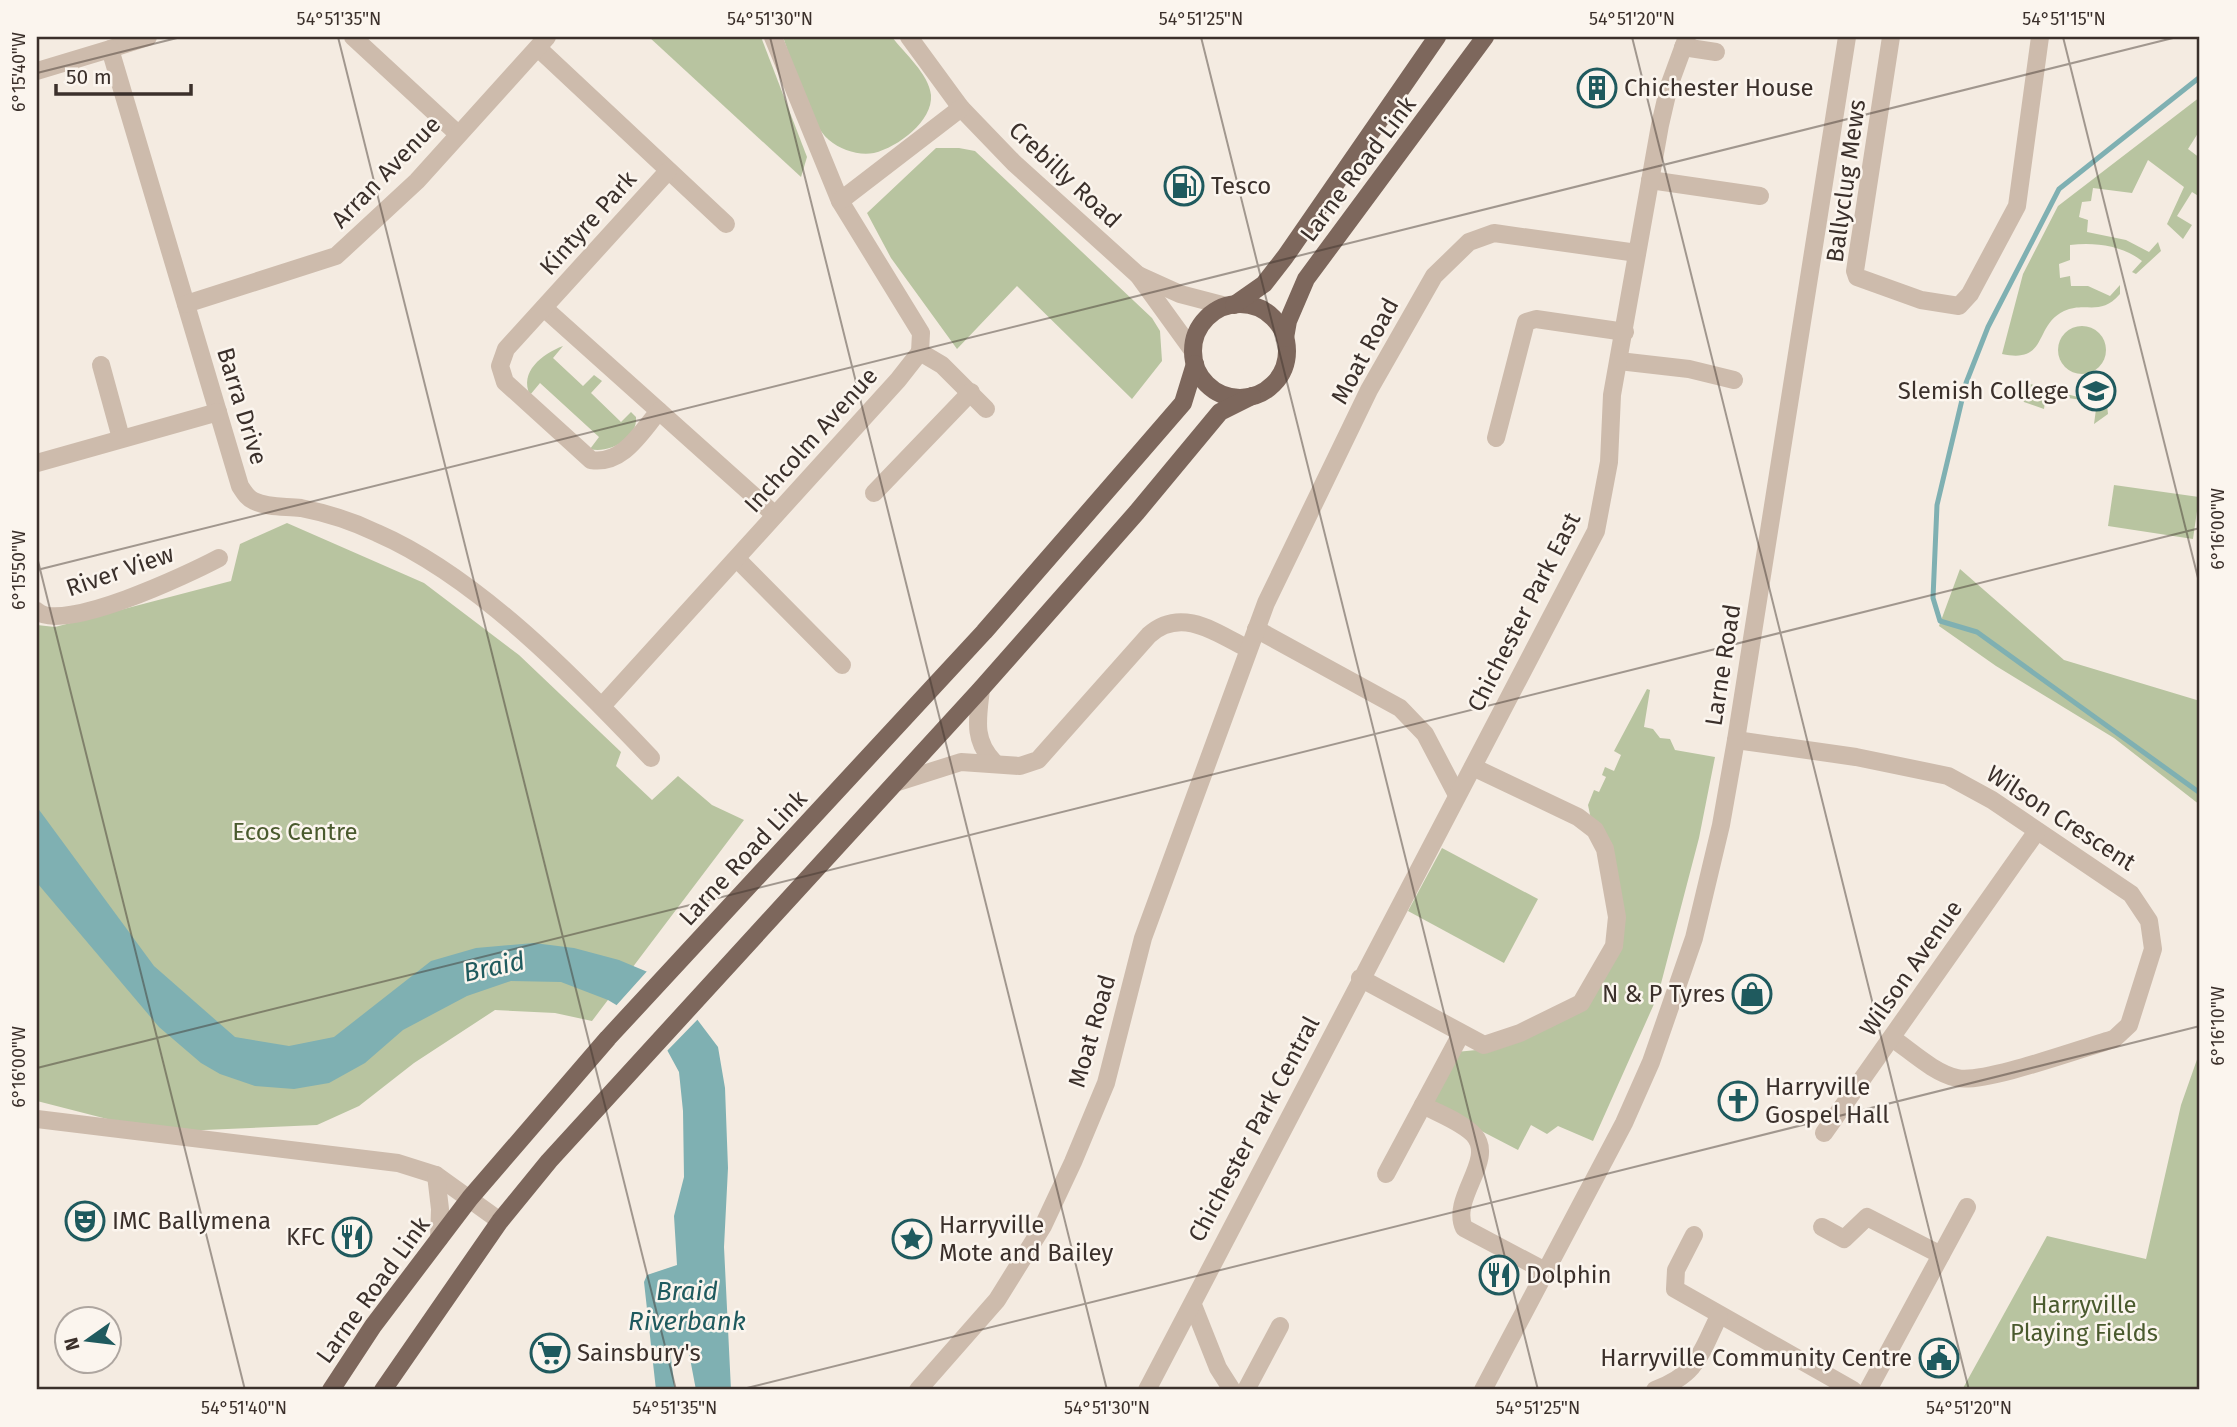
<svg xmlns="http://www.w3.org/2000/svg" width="2237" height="1427" font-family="'Fira Sans',sans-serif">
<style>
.green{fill:#b8c4a0}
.water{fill:#7fb0b2}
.pier{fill:#f4ebe1}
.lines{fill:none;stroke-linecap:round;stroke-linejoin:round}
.stream{stroke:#7fb0b2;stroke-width:5}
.minor{stroke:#cdbbac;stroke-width:18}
.major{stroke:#7d675c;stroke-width:18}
.ticks{fill:none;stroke:#3b302b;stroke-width:2;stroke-opacity:0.45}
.labels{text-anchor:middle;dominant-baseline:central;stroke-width:5;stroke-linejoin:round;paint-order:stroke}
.poi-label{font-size:24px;fill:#3b302b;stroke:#fbf5ee;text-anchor:start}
.street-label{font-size:24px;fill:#3b302b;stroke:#fbf5ee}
.park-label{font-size:24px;fill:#4a5a2e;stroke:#fbf5ee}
.water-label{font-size:26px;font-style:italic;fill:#1f5a5e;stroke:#fbf5ee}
.neatline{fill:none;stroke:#3b302b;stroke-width:2.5}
.ticks-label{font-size:18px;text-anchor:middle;fill:#3b302b}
</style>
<rect width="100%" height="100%" fill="#f4ebe1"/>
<g class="green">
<path d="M649,37H761L807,157L801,177Z"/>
<path d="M783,37H892C904,53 929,74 931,95C933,121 898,147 874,153C859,156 841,150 829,140C808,122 793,64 783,37Z"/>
<path d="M2200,97V130L2188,149L2200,158V197L2192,192L2177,216L2192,225L2183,239L2167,224L2184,187L2148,160L2132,193L2093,188L2091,201L2082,202L2079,217L2088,220L2087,232L2126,240L2149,252L2158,242L2161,251L2136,274L2132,272L2142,261C2122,245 2094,242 2070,245V260L2059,264L2060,278L2070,276L2071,286H2088L2110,296L2120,285V294C2100,317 2086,301 2064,311C2033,326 2049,364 2002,354L2023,274L2058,206Z"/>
<path d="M936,148H959L975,151L1152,318L1160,331L1162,361L1132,399L1017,286L957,349L891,258L867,213Z"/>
<circle cx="2082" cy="350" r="24"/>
<path d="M563,346L553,358L583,386L594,375L602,381L591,393L621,422L631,412L636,417C638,439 608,454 590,449L599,437L540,383L530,395C519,372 542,354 563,346Z"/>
<path d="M2030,384L2107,405L2108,414L2094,424L2097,402L2046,395L2044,409L2024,402L2021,396V391Z"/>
<path d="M2114,485L2199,497L2193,539L2108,526Z"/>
<path d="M287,523L424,583L519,655L621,752L616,766L652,800L678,776L712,805L744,820L592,1021L555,1013L495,1010L414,1063L359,1106L317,1125L158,1132L37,1101V625L55,627L231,581L240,544Z"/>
<path d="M1960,569L2064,660L2200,701V805L2114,738L1996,666L1939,626Z"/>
<path d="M1647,689L1650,690L1644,727L1653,729L1660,738L1670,739L1675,750L1715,757L1699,838L1658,995L1593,1141L1558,1126L1547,1134L1531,1125L1518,1150L1439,1109C1424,1091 1446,1068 1456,1052L1487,1049L1574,1011L1617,943L1588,805L1594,790L1599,792L1606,777L1602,775L1605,767L1614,771L1621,755L1614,751Z"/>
<path d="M1442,848L1538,899L1504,963L1408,911Z"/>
<path d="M2200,1051V1390H1962L2047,1236L2146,1259L2181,1105Z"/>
</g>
<path class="water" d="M37,807L154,966L235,1037L289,1046L334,1037L431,961L476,948L534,943L574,948L619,960L650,973L681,998L718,1047L725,1088L728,1168L724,1247L731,1390H696L688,1348L670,1350L675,1390H656L644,1282L647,1275L677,1265L674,1216L684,1177L683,1111L679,1072L666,1048L638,1018L608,1000L561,982L511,981L467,996L403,1030L365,1063L329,1083L294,1089L255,1086L220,1074L201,1063L159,1027L38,884Z"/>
<path class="pier" d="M649,969L683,996L700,1017L665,1053L636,1021L614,1008Z"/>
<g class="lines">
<path class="stream" d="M2200,77L2059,189L1988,327L1966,383L1937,505L1933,598L1940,621L1977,632L2200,793"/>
<g class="minor">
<path d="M353,37L458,134"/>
<path d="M773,37L840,201L921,333L920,352"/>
<path d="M909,37L961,108L1014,163L1138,275L1193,351"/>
<path d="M1891,37L1855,271L1857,277L1921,300L1959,306L1970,294L2017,206L2040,37"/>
<path d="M1683,47L1716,52"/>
<path d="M538,48L726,224"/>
<path d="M110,49L148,37"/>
<path d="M37,71L110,49L240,486C244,492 247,498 254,501C268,508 286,506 301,508C327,513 354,522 377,533C478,577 576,679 651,758"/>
<path d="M1650,180L1760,196"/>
<path d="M840,201L961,108"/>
<path d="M1138,275L1180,294L1226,306"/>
<path d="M186,304L336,256L417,181L547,37"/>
<path d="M544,308L775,515"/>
<path d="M920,352L942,365L986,409"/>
<path d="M1619,361L1689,369L1734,380"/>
<path d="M101,365L121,438"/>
<path d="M659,411C641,432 623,465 591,460L505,382L500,366L506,349L668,171"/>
<path d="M1496,438L1526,322L1536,319L1625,332"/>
<path d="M37,463L218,412"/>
<path d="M874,493L971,392"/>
<path d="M737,559L842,665"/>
<path d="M37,611C62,634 189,574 219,558"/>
<path d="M1256,629L1400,708L1425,734L1457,795"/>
<path d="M981,689C978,717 972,740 994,762"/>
<path d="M602,706L898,380L920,352"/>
<path d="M1736,740L1856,757L1948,776L1992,800L2131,894L2149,921L2153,949L2129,1025L2114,1039C2082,1048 1984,1084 1957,1078C1934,1073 1911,1051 1892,1038"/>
<path d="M895,783L961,762L1020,766L1038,760L1149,635C1181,606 1217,633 1248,649"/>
<path d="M1360,978L1484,1045L1520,1033L1581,1003L1614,946L1617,917L1605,849L1595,830L1578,817L1473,767"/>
<path d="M1423,1105C1439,1114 1462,1122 1474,1135C1496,1160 1450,1198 1464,1228L1547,1272"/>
<path d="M37,1119L398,1163L436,1175L500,1221"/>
<path d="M1824,1133L2037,831"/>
<path d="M1386,1174L1461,1034"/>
<path d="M436,1175L440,1209L439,1239"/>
<path d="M1822,1227L1844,1239L1867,1217L1941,1255"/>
<path d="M1694,1235L1676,1270L1675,1289L1853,1390"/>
<path d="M1193,1305L1218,1368L1232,1390"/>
<path d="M918,1390L997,1300L1043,1226L1073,1162L1106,1083L1143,938L1266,603L1369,390L1434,276L1469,242L1494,233L1637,253"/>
<path d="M1147,1390L1596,531L1609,462L1612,395L1660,125L1669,86L1687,37"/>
<path d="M1246,1390L1280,1326"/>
<path d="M1483,1390L1624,1123L1651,1062L1694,938L1721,825L1736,740L1847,37"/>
<path d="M1655,1390C1698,1374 1700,1354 1719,1316"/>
<path d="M1868,1390L1967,1207"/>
</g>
<g class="major">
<circle cx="1240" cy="351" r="47"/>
<path d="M1234,305L1264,284L1285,257L1437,37"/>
<path d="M1285,338L1288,321L1306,279L1485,37"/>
<path d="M331,1390L373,1326L470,1198L608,1038L984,632L1138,455L1183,403L1195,364"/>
<path d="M383,1390L500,1221L549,1161L981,689L1137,512L1220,412L1252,396"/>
</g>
</g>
<path class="ticks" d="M338,37L676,1390M770,37L1107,1390M1201,37L1538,1390M1632,37L1969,1390M2063,37L2200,586M37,73L181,37M37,557L245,1390M37,570L2177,37M37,1068L2200,528M739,1390L2200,1026"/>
<defs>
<symbol id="building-ring" viewBox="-11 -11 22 22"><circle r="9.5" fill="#fbf5ee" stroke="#1f5a5e" stroke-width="1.5"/><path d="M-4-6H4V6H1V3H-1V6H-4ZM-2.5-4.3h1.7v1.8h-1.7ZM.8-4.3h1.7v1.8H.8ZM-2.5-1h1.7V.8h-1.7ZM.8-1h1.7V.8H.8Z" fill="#1f5a5e"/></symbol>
<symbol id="fuel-ring" viewBox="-11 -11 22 22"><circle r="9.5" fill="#fbf5ee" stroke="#1f5a5e" stroke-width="1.5"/><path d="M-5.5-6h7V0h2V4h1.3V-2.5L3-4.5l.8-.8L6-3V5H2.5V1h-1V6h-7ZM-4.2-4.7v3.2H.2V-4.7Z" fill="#1f5a5e"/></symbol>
<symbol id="school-ring" viewBox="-11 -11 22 22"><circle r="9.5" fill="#fbf5ee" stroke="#1f5a5e" stroke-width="1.5"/><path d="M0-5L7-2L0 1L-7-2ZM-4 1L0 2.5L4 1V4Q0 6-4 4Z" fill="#1f5a5e"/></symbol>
<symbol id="shop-ring" viewBox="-11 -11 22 22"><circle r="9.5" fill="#fbf5ee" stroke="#1f5a5e" stroke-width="1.5"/><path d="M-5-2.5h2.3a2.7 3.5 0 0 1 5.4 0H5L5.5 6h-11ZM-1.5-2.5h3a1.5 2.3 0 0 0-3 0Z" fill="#1f5a5e"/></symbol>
<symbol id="church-ring" viewBox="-11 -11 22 22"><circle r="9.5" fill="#fbf5ee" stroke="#1f5a5e" stroke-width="1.5"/><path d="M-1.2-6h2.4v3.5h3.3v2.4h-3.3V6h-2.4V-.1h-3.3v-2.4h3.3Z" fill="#1f5a5e"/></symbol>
<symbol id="theatre-ring" viewBox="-11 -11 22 22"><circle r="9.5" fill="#fbf5ee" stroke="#1f5a5e" stroke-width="1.5"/><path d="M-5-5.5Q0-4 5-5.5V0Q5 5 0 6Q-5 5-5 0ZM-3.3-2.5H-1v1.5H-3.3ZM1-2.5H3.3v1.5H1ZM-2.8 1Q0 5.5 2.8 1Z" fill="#1f5a5e"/></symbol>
<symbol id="restaurant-ring" viewBox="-11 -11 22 22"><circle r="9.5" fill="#fbf5ee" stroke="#1f5a5e" stroke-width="1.5"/><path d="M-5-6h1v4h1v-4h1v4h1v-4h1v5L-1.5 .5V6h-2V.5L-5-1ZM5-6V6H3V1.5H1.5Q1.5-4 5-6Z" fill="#1f5a5e"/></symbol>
<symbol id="sight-ring" viewBox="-11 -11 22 22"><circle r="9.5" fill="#fbf5ee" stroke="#1f5a5e" stroke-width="1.5"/><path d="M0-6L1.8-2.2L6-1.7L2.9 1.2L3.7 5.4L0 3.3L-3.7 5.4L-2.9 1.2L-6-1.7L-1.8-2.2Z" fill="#1f5a5e"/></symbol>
<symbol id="supermarket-ring" viewBox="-11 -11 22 22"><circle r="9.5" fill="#fbf5ee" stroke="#1f5a5e" stroke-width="1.5"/><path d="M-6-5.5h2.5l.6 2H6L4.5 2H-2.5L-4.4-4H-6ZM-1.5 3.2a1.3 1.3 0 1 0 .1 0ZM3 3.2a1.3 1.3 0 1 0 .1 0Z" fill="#1f5a5e"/></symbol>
<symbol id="civic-ring" viewBox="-11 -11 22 22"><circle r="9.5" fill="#fbf5ee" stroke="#1f5a5e" stroke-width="1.5"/><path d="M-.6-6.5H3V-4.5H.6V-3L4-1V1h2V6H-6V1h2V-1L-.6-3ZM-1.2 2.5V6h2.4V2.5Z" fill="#1f5a5e"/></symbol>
</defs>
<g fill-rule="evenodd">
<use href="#building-ring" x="1575" y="66" width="44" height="44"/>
<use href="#fuel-ring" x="1162" y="164" width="44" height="44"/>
<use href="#school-ring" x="2074" y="369" width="44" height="44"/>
<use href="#shop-ring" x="1730" y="972" width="44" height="44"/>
<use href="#church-ring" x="1716" y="1079" width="44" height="44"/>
<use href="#theatre-ring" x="63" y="1199" width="44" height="44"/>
<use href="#restaurant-ring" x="330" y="1215" width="44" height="44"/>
<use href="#sight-ring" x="890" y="1217" width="44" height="44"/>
<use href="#restaurant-ring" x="1477" y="1253" width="44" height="44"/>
<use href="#supermarket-ring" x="528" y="1331" width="44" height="44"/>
<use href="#civic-ring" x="1917" y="1336" width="44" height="44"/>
</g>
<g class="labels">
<g class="poi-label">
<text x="1624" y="88">Chichester House</text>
<text x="1211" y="186">Tesco</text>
<text x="2069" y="391" text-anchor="end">Slemish College</text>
<text x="1725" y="994" text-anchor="end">N &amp; P Tyres</text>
<text x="1765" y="1087">Harryville<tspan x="1765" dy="28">Gospel Hall</tspan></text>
<text x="112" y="1221">IMC Ballymena</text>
<text x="939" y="1225">Harryville<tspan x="939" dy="28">Mote and Bailey</tspan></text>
<text x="325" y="1237" text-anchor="end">KFC</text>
<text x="1526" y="1275">Dolphin</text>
<text x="577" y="1353">Sainsbury's</text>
<text x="1912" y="1358" text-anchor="end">Harryville Community Centre</text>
</g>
<g class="street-label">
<text transform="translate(1358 169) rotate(-53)">Larne Road Link</text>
<text transform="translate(386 172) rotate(-46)">Arran Avenue</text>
<text transform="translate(1065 175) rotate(43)">Crebilly Road</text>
<text transform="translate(1846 181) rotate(-82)">Ballyclug Mews</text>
<text transform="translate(588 223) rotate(-48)">Kintyre Park</text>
<text transform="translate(1365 351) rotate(-62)">Moat Road</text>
<text transform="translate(242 406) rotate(73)">Barra Drive</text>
<text transform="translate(811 440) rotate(-48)">Inchcolm Avenue</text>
<text transform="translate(120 571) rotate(-19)">River View</text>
<text transform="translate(1524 612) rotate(-63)">Chichester Park East</text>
<text transform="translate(1723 665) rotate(-81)">Larne Road</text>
<text transform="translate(2061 818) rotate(33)">Wilson Crescent</text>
<text transform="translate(743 858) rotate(-47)">Larne Road Link</text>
<text transform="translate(1911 968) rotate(-55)">Wilson Avenue</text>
<text transform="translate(1092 1031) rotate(-74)">Moat Road</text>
<text transform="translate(1254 1129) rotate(-62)">Chichester Park Central</text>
<text transform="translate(373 1290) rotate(-54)">Larne Road Link</text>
</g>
<g class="park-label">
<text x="295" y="832">Ecos Centre</text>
<text x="2084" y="1305">Harryville<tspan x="2084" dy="28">Playing Fields</tspan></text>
</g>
<g class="water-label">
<text transform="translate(494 967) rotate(-12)">Braid</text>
<text x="687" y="1291">Braid<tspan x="687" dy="30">Riverbank</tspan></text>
</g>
</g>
<rect width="2237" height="1427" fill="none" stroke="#fbf5ee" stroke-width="77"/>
<g transform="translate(88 1340) rotate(256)"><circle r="33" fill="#fbf5ee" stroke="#aea6a0" stroke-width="2"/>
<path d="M0-5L12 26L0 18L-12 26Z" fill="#1f5a5e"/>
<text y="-10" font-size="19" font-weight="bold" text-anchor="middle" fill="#3b302b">N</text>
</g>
<path d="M56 84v10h135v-10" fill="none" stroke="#3b302b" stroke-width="3.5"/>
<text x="66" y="84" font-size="21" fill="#3b302b" stroke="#fbf5ee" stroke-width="5" paint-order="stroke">50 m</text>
<rect x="38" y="38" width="2160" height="1350" class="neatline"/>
<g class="ticks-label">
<text x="339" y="25">54°51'35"N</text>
<text x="770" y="25">54°51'30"N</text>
<text x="1201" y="25">54°51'25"N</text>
<text x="1632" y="25">54°51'20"N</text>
<text x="2064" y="25">54°51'15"N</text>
<text transform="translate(19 72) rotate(-90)" y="6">6°15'40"W</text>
<text transform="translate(2218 529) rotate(-90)" y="6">6°16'00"W</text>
<text transform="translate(19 570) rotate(-90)" y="6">6°15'50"W</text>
<text transform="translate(2218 1026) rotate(-90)" y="6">6°16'10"W</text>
<text transform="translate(19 1067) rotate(-90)" y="6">6°16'00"W</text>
<text x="244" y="1414">54°51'40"N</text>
<text x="675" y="1414">54°51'35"N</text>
<text x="1107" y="1414">54°51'30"N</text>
<text x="1538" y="1414">54°51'25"N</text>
<text x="1969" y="1414">54°51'20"N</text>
</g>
</svg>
